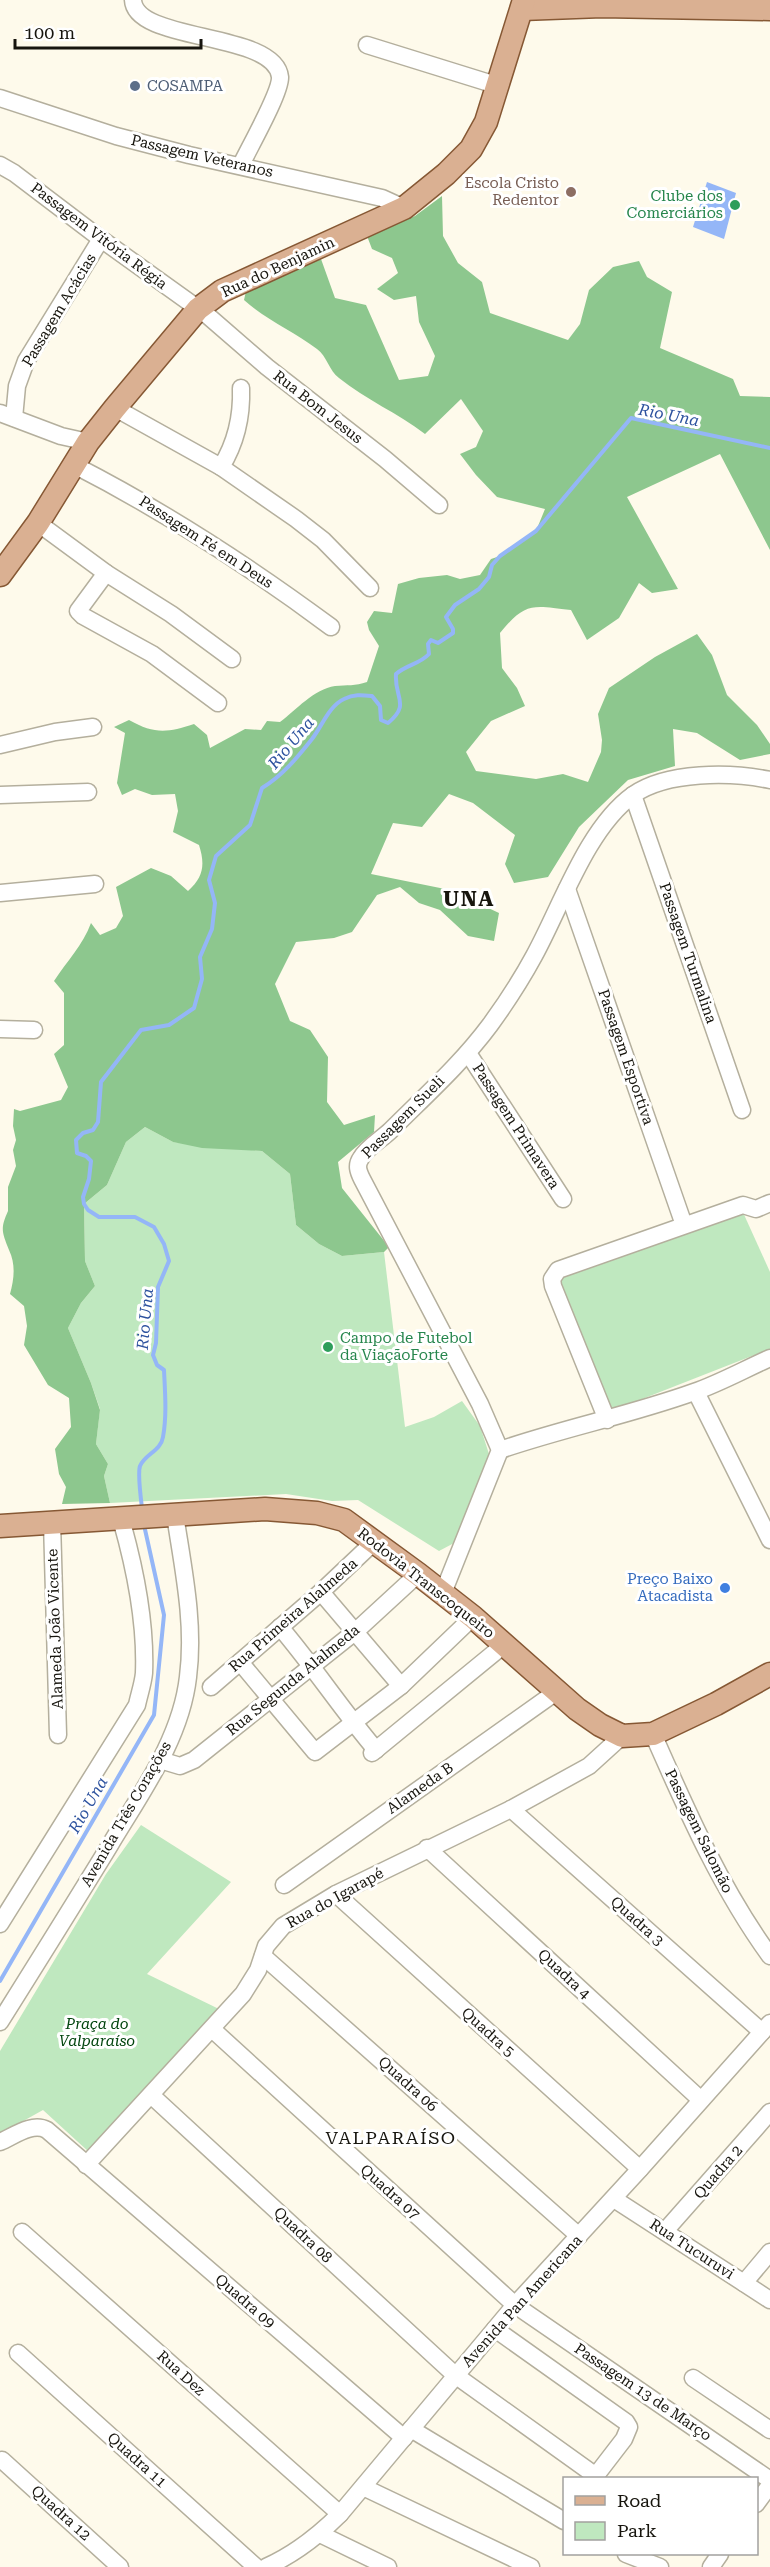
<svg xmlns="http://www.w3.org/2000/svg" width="770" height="2567" font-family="'Roboto Serif',serif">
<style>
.green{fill:#bfe8bf}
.forest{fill:#8dc78e}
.water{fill:#94b6f7}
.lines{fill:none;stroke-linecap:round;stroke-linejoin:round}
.stream{stroke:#94b6f7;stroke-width:4}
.minor-casing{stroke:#b4af9d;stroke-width:19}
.major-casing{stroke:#865834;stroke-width:25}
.minor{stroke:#fff;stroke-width:16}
.major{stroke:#dab092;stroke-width:22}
.service-dot{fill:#5c6f8a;stroke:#fff;stroke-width:2}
.education-dot{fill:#8d6e63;stroke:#fff;stroke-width:2}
.leisure-dot{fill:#2e9e5b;stroke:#fff;stroke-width:2}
.shop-dot{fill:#3f7fe0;stroke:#fff;stroke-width:2}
.labels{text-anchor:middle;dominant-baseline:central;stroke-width:6;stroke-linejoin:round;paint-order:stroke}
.service-label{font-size:15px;fill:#4e5e75;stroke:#fff;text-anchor:start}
.street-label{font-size:15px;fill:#17150e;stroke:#fff}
.education-label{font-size:15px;fill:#785e54;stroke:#fff;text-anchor:end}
.leisure-label{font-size:15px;fill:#27864d;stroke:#fff;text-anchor:end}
.shop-label{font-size:15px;fill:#366cbe;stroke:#fff;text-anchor:end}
.park-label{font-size:15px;font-style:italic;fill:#02450e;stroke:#fff}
.water-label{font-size:16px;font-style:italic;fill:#2d529e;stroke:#fff}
.quarter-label{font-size:18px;letter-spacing:1.5px;fill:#17150e;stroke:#fff}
.district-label{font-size:21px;font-weight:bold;letter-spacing:1.5px;fill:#17150e;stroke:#fff}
</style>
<rect width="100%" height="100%" fill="#fefaeb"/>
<g class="green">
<path d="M145,1127L173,1142L262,1151L290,1174L296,1225L319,1244L342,1256L384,1252L405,1427L434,1417L462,1401L480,1426L489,1454L456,1542L439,1551L358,1500L332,1501L286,1494L110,1503L104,1476L108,1464L96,1444L100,1409L91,1383L68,1328L81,1303L95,1286L85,1261L84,1204L107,1185L126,1142Z"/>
<path d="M741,1208L770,1272V1349L609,1412L554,1278Z"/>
<path d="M141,1825L231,1882L147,1974L219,2009L89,2152L43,2110L0,2134V2051L106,1874Z"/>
</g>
<path class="forest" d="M442,196L443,236L458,263L482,282L490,313L568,340L580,324L589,290L613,267L639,261L647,277L672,292L660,348L733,379L740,396L770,397V550L720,454L627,497L678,589L652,593L639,583L619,618L587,640L571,610C533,606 526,601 500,633L502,668L517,688L525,706L491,721L466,752L476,771L536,779L563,774L588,782L601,752L602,740L598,714L609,688L655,657L697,634L712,655L727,695L757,725L770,744V754L740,760L697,733L673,729L675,766L628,780L579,827L548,877L514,883L505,864L515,835L473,803L449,794L422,827L393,823L371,874L450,890L499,913L494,941L468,936L440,910L419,903L400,887L377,895L352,932L334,938L296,942L275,984L290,1021L310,1030L328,1057L327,1102L344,1125L375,1115L374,1132L338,1162L342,1188L389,1247L384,1252L342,1256L319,1244L296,1225L290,1174L262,1151L202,1148L173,1142L145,1127L126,1142L107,1185L84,1204L85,1261L95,1286L81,1303L68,1328L91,1383L100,1410L96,1444L108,1464L104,1476L110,1503L62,1504L66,1487L59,1474L55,1449L71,1427L69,1398L48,1385L24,1345L27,1326L24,1306L10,1294C14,1279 16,1265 9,1250C2,1232 0,1229 8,1211V1187L16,1166L13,1150L16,1140L13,1126L14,1109L20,1111L61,1100L68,1087L54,1054L64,1045V993L54,981C67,961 83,945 91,923L100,935L116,928L123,916L116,887L151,868L171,876L188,891C204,877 205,864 199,845L173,832L178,811L175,794L152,795L135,789L122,795L117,783L125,733L114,727L129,720C154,734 167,733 194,724L207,735L210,748L245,729L261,730L267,721L280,722C296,710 314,689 335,686C347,685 355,686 367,682L379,646L369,630L367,622L374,611L392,613L398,584L419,578L447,575L460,579L480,575L491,559L500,556L536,531L545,509L497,497L476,475L460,454L476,447L483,431L461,399L425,434C398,413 366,400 339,378C329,371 327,356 317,349C293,331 266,320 244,300L246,291L321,259L335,298L366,305L399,380L428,376L435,356L419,322L416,296L394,300L377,289L398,273L392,258L372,249L367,236L415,216Z"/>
<path class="water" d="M707,182L736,193L724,239L693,227Z"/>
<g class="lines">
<g class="stream">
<path d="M142,1508C141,1500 138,1472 140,1466C145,1454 161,1451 163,1437C167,1415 165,1392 164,1370L157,1365L153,1355L156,1343L158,1287L169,1261L164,1244L154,1227L135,1217H99L88,1210L84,1204L83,1197L89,1179L91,1161L86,1156L77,1153L76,1140L83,1133L93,1130L98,1122L101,1082L141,1030L169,1025L194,1008L202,979L200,957L212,929L215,903L209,880L216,856L250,825L262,788C282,776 297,758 312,739C322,726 329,706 344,699C354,694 362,695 372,696L380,706L381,720L388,723C411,704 394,698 396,674C406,665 420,664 429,654L428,644L431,640L438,643L453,633V629L446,617L455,605L479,589L489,577L492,565L500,556L536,531L631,418L770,448"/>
<path d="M0,1981L154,1715L164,1615L144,1525"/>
</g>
<defs>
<g id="minor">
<path d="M133,0C135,43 275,31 280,77C281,92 249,148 241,165"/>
<path d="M367,45L499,86"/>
<path d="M0,98L116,136L189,155L382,198L404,208"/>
<path d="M0,165L14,173L101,239L207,315L267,367L385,459L439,505"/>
<path d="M115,408L221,467L296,519L323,540L370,588"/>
<path d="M0,413L61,436L88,442"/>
<path d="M14,418L17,386L26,361L101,239"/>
<path d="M74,465C164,511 250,567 331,627"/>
<path d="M221,467C236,443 242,416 241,388"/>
<path d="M38,523L106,573L171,614L232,659"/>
<path d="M106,573L78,611L83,616L152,654L218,703"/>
<path d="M0,745L55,732L93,727"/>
<path d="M0,795L88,792"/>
<path d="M633,795L742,1110"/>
<path d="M567,889L684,1225"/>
<path d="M0,893L95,884"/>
<path d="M0,1029L34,1030"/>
<path d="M468,1053L563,1199"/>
<path d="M696,1392L770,1540"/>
<path d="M607,1420L553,1286L552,1279L558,1270L743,1205L756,1209L770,1203"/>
<path d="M500,1450C564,1428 630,1415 694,1392C720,1383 745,1369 770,1358"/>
<path d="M52,1522L58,1735"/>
<path d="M321,1592L401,1686"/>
<path d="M443,1593L500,1450L480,1404L362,1179C358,1171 356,1165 361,1158C367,1147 382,1139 391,1130C425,1096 461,1064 490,1025C506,1003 521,980 534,956C561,907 587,828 633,795C667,771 731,772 770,780"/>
<path d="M280,1627C314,1667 342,1710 376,1750"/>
<path d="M240,1662L315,1752L401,1686L473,1617"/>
<path d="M211,1687L321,1592L375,1541"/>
<path d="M653,1734C687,1811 720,1887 770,1956"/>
<path d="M372,1753L505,1644"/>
<path d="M160,1760L180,1766L194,1760L356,1631L418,1574"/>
<path d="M511,1809L762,2032"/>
<path d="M427,1848L701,2100"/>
<path d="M284,1885L556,1692"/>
<path d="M336,1894L640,2169"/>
<path d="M0,1924L137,1705C139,1695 143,1684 144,1673C146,1622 135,1568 121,1519"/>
<path d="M263,1956L579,2236"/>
<path d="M0,2022C37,1963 74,1904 110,1845C141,1793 181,1739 188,1677C195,1623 183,1568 175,1515"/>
<path d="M212,2029L515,2305L770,2480"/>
<path d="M151,2095L455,2375L596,2476"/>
<path d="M0,2142C14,2136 32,2122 47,2130L404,2438"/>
<path d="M86,2165L243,1994L258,1970L266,1946L283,1926L336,1894L511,1809L589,1766L622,1736"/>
<path d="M614,2199L770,2300"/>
<path d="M665,2231L770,2112"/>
<path d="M22,2232L340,2514"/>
<path d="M744,2283L770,2252"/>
<path d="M495,2329L626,2422L629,2427L624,2439L594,2478"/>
<path d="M18,2353L256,2567"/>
<path d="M693,2378L770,2430"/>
<path d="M411,2429L564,2521"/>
<path d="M2,2460L120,2567"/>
<path d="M363,2487L531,2567"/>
<path d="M756,2504L770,2485"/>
<path d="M320,2534L388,2567"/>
<path d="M626,2554L660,2567"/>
<path d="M266,2567C295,2554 317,2537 340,2514L515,2305L640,2169L770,2023"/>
<path d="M711,2567L720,2554"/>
</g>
<g id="major">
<path d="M522,9L602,6L770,9"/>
<path d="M0,575L38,523L88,442L115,408L198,309L222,291L404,208L446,174L471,149L486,122L524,0"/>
<path d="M0,1526L265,1509L317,1513L344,1520L418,1574L473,1617L577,1709L600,1725L622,1736L653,1734L716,1704L770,1674"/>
</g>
</defs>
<use href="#minor" class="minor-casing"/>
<use href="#major" class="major-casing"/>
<use href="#minor" class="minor"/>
<use href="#major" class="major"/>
</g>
<circle class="service-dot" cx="135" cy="86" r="6"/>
<circle class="education-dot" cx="571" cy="192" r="6"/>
<g class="leisure-dot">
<circle cx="735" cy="205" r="6"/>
<circle cx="328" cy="1347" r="6"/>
</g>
<circle class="shop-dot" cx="725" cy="1588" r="6"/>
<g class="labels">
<g class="service-label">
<text x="147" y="86">COSAMPA</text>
</g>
<g class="street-label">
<text transform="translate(202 156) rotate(13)">Passagem Veteranos</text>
<text transform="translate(99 236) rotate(37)">Passagem Vitória Régia</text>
<text transform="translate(278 267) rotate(-25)">Rua do Benjamin</text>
<text transform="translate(59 310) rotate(-59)">Passagem Acácias</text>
<text transform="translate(318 407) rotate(38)">Rua Bom Jesus</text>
<text transform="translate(206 542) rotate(33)">Passagem Fé em Deus</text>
<text transform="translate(688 953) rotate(71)">Passagem Turmalina</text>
<text transform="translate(626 1057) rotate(71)">Passagem Esportiva</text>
<text transform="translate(403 1117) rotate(-45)">Passagem Sueli</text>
<text transform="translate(516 1126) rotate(57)">Passagem Primavera</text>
<text transform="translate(426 1583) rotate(38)">Rodovia Transcoqueiro</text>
<text transform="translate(293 1615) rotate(-41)">Rua Primeira Alalmeda</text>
<text transform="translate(55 1629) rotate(-92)">Alameda João Vicente</text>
<text transform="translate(293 1680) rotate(-39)">Rua Segunda Alalmeda</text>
<text transform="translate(420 1788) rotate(-35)">Alameda B</text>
<text transform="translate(126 1814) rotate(-60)">Avenida Três Corações</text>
<text transform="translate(699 1831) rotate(64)">Passagem Salomão</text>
<text transform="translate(335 1898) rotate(-29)">Rua do Igarapé</text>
<text transform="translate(637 1921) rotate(42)">Quadra 3</text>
<text transform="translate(564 1974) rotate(43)">Quadra 4</text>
<text transform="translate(488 2032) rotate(42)">Quadra 5</text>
<text transform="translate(408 2084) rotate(42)">Quadra 06</text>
<text transform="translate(718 2172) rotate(-49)">Quadra 2</text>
<text transform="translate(390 2192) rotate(42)">Quadra 07</text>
<text transform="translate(303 2235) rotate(43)">Quadra 08</text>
<text transform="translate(692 2249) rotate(33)">Rua Tucuruvi</text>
<text transform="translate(245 2301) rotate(41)">Quadra 09</text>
<text transform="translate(522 2301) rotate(-48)">Avenida Pan Americana</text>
<text transform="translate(181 2373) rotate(42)">Rua Dez</text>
<text transform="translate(643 2392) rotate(34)">Passagem 13 de Março</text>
<text transform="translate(137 2460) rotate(42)">Quadra 11</text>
<text transform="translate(61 2513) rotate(42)">Quadra 12</text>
</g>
<g class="education-label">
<text x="559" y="183">Escola Cristo<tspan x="559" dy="17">Redentor</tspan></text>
</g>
<g class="leisure-label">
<text x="723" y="196">Clube dos<tspan x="723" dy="17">Comerciários</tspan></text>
<text x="340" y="1338" text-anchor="start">Campo de Futebol<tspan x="340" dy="17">da ViaçãoForte</tspan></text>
</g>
<g class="shop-label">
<text x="713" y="1579">Preço Baixo<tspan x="713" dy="17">Atacadista</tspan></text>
</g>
<g class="park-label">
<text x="97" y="2024">Praça do<tspan x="97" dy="17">Valparaíso</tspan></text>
</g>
<g class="water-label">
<text transform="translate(669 415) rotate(11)">Rio Una</text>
<text transform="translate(291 743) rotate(-50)">Rio Una</text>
<text transform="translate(145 1319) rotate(-85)">Rio Una</text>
<text transform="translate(88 1805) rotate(-60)">Rio Una</text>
</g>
<g class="quarter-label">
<text x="391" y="2137">VALPARAÍSO</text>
</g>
<g class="district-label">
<text x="469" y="899">UNA</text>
</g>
</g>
<rect x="563" y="2477" width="195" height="78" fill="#ffffff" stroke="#a2a19f" stroke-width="1.5"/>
<rect x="575" y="2496" width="30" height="9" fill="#dab092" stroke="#a2a19f" stroke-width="1.5"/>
<text x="617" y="2507" font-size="18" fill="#17150e">Road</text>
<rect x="575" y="2522" width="30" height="18" fill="#bfe8bf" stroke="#a2a19f" stroke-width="1.5"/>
<text x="617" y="2537" font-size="18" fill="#17150e">Park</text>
<path d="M15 39v9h186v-9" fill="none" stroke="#17150e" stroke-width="3"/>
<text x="24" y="39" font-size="18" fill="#17150e" stroke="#ffffff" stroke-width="4.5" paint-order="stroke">100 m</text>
</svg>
